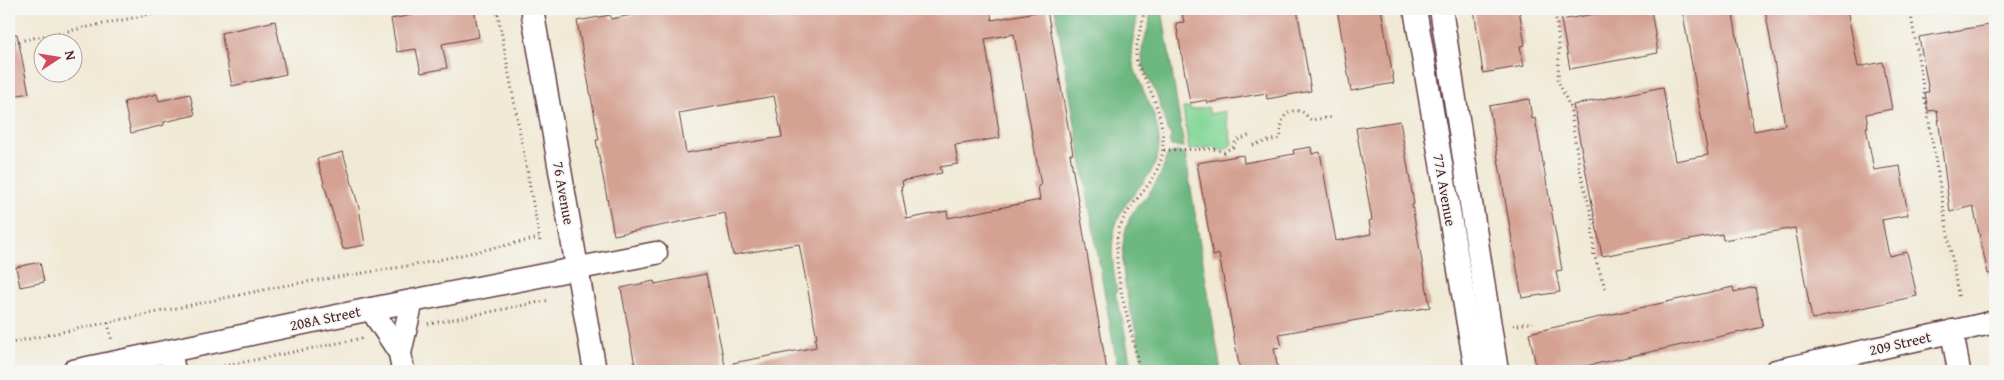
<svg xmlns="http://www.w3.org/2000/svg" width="2004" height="380" font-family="'Gentium Book Plus',serif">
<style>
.green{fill:#85d798;stroke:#687b62}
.forest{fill:#6cb880;stroke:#5b6c56}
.building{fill:#d4a192;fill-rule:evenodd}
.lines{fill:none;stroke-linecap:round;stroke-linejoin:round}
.minor-casing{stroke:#633d44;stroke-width:25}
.path{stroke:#633d44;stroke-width:3;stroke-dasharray:1 4;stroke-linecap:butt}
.minor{stroke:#fff;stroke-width:22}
.labels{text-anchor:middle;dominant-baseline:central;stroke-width:4;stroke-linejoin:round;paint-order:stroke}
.street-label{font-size:15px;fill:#4a1f2b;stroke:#f6f6f2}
</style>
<rect width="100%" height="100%" fill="#f6f6f2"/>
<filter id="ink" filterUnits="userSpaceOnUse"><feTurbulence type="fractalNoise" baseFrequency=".02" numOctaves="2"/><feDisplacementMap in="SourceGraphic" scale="10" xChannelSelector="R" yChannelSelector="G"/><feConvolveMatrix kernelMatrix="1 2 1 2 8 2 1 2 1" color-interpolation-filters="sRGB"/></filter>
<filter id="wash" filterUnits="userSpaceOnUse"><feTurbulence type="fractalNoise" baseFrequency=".0096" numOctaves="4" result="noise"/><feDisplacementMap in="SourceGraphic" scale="20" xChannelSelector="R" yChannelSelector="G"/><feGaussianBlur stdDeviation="1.12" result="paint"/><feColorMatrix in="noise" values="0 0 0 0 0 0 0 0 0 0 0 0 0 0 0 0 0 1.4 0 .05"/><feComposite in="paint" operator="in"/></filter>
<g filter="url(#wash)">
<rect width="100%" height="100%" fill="#f0e9d4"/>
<path class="green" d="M1190,107L1191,110L1208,107L1210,114L1225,111L1232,144C1228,149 1224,150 1218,150L1215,147L1189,150L1183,108Z"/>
<g class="forest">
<path d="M1055,9H1137C1139,25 1129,42 1132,58C1137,86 1160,114 1159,145C1159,175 1130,191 1119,217C1108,240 1113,267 1117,292L1115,293L1123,323L1132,371H1118Z"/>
<path d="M1149,9H1162L1184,147L1171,146L1169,140L1171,139L1170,132H1168L1158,98L1144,68L1142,58V49L1150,21Z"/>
<path d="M1175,152L1185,153L1221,371H1144C1138,324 1110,266 1129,220C1133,209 1142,202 1149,193C1158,181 1164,169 1167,155Z"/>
</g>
<g id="blocks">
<g class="building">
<path d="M444,9H474L479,37L442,44L447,68L421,73L416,49L397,52L391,19Z"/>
<path d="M663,9H990L992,20L1047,10L1073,154H1070L1107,371H734L733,363L816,347L815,339L817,338L799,244L733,255L725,213L614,235L596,140H599L577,21L610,15L611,19ZM1014,34L1041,185L1038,186L1040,200L948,218L947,211L907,219L901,186H903L902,181L942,173L940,167L958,164L955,145L1000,138L985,39ZM774,96L782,137L686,153L679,113Z"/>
<path d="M1181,9H1297L1311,91L1267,99L1266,93L1207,103V100L1190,103L1176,23L1184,22Z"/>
<path d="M1337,9H1381L1394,83L1351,91Z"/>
<path d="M1474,9H1519L1525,45L1520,46L1524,66L1483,73Z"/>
<path d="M1621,9H1651L1658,53L1570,69L1561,20Z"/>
<path d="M1682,9H1732L1754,131L1785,125L1765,9H1847L1858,67L1883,62L1892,109L1866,114L1868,127H1866L1874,170L1900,166L1908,215L1882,220L1889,256L1907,252L1917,296L1812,319L1795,228L1723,240L1722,234L1602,256L1573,105L1663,87L1675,161L1708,155Z"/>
<path d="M275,21L286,74L232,86L221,33Z"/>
<path d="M1995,24V273L1988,274L1973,206L1950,212L1937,110L1928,111L1925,92H1929L1919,37Z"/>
<path d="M17,34L29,93L9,97V35Z"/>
<path d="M157,94L159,101L190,94L195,115L164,122V125L131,133L124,102Z"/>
<path d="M1529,99L1532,119L1535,118L1562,270L1556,271L1560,292L1522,298L1489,106Z"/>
<path d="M1400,121L1414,204L1412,205L1430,307L1279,334L1282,347L1274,348L1278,371H1240L1219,254L1213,256L1197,163L1243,155L1244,163L1294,154L1293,150L1311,147L1312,154L1320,152L1336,241L1371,234L1369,221L1372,220L1356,128Z"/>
<path d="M343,152L359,208L365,245L343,249L317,159Z"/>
<path d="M40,262L44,282L20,287L16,267Z"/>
<path d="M706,274L725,366L698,371H636L621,288L654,281L655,284Z"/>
<path d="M1733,287L1734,292L1755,287L1763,327L1564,371H1559L1558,366L1537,370L1529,333Z"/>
</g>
</g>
</g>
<g filter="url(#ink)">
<use href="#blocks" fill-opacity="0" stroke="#633d44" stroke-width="1"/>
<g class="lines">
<defs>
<g id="minor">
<path d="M534,9L533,15L595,371"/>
<path d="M1415,9L1476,371"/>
<path d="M1441,9L1497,371"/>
<path d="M371,309L400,353L403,371"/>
<path d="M1952,331L1959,371"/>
<path d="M170,351L174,371"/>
<path d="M400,353L412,301"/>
<path d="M73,371L371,309L656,253"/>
<path d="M1776,371L1995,322"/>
</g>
</defs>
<use href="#minor" class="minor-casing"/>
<g class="path">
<path d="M497,9L540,241"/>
<path d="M1555,9L1559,46L1558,81L1570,107L1579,166L1592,218L1594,255L1606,290"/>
<path d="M1910,9L1959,300"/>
<path d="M9,43L177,9"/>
<path d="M1253,145L1280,138C1282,132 1281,127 1282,122C1284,113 1294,108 1302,112C1305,113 1308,118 1311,120L1334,117"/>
<path d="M1164,150L1213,149L1224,152L1233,147L1236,141L1250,135"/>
<path d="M108,323L112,341"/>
<path d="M428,324L550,300"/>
<path d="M1513,326L1533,322"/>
<path d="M9,343L287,285L420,264L539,238"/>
<path d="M199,371L363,338"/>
<path d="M1139,371C1133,328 1114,285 1117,240C1120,209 1149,193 1159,165C1169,141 1159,108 1148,85C1144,75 1137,68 1136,57C1135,40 1145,26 1143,9"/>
</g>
<use href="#minor" class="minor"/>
</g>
</g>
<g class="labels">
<g class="street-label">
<text transform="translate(1445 190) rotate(80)">77A Avenue</text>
<text transform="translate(564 193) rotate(80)">76 Avenue</text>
<text transform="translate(325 318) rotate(-12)">208A Street</text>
<text transform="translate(1900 343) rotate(-13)">209 Street</text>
</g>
</g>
<rect width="2004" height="380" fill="none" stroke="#f6f6f2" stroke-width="30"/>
<g transform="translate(58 58) rotate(78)"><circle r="24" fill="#f6f6f2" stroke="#b1a0a2"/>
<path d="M0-4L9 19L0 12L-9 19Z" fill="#d1495b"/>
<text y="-8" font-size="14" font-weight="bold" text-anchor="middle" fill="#4a1f2b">N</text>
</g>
</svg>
